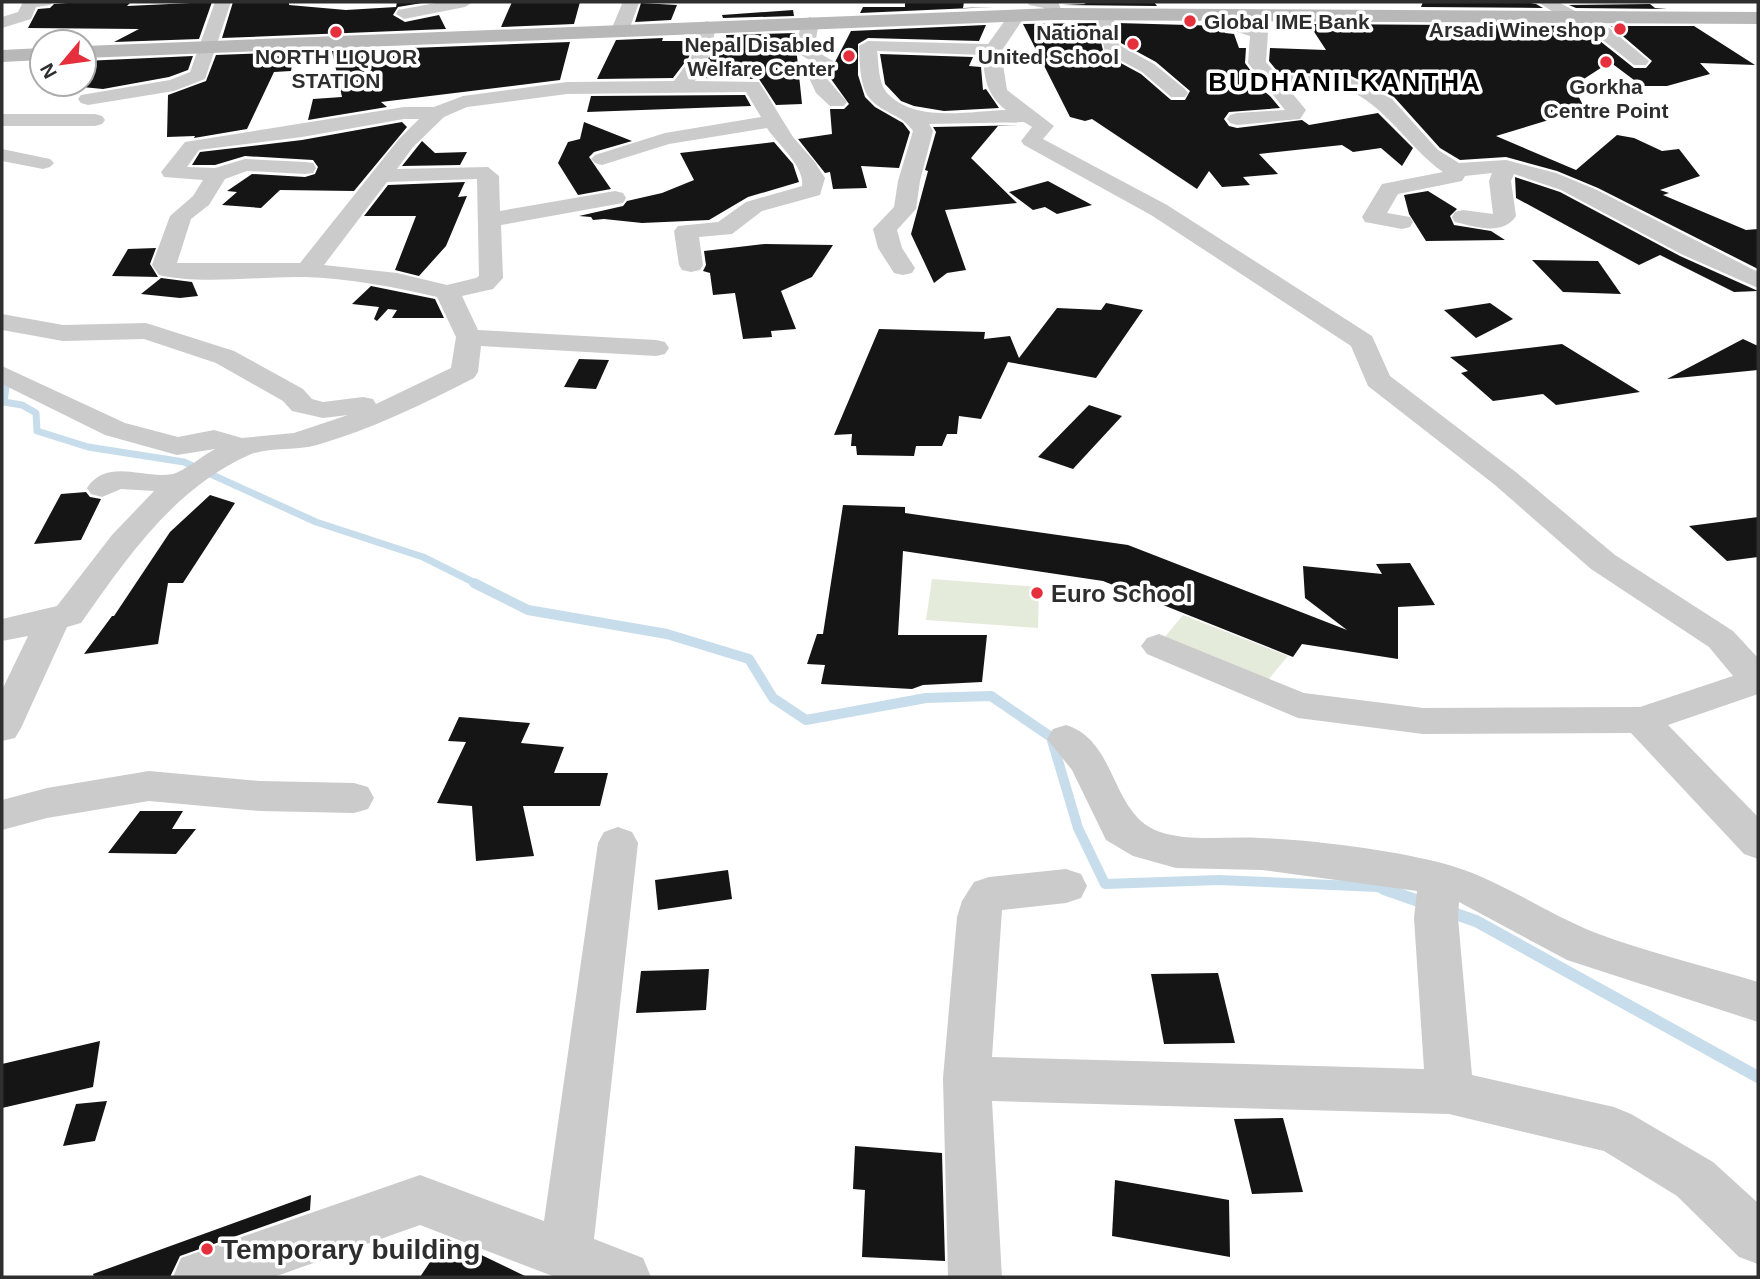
<svg xmlns="http://www.w3.org/2000/svg" width="1760" height="1279" font-family="Helvetica,sans-serif">
<style>
.green{fill:#e4ebdb}
.lines{fill:none;stroke-linecap:round;stroke-linejoin:round}
.stream-far2{stroke:#c7ddeb;stroke-width:7}
.stream-far1{stroke:#c7ddeb;stroke-width:10}
.stream{stroke:#c7ddeb;stroke-width:12}
.building{fill:#151515}
.minor{fill:#cbcbcb;fill-rule:evenodd}
.secondary{fill:#b8b8b8;fill-rule:evenodd}
.poi-dot{fill:#e62f3c;stroke:#fff;stroke-width:2.5}
.labels{text-anchor:middle;dominant-baseline:central;stroke-width:7;stroke-linejoin:round;paint-order:stroke}
.far-poi-label{font-size:21px;font-weight:bold;fill:#2e2e2e;stroke:#fff;text-anchor:end}
.poi-label{font-size:24px;font-weight:bold;fill:#2e2e2e;stroke:#fff;text-anchor:start}
.far-district-label{font-size:26px;font-weight:bold;letter-spacing:2px;fill:#000;stroke:#fff}
.near-poi-label{font-size:28px;font-weight:bold;fill:#2e2e2e;stroke:#fff;text-anchor:start}
</style>
<rect width="100%" height="100%" fill="#fff"/>
<g class="green">
<path d="M932,579L1039,587L1038,628L926,620Z"/>
<path d="M1183,615L1288,656L1268,680L1164,638Z"/>
</g>
<g class="lines">
<path class="stream-far2" d="M2,386L6,387L4,402L22,405L36,413L37,431L88,447L184,462L316,522L423,557L477,584"/>
<path class="stream-far1" d="M474,583L528,610L667,634L749,659L773,698L806,720L926,698L991,696L1051,737L1078,828L1105,884L1219,880L1377,887L1389,891"/>
<g class="stream">
<path d="M1384,889L1427,904"/>
<path d="M1447,911L1476,921L1758,1077"/>
</g>
</g>
<g class="building">
<path d="M80,2H131L127,6L212,2L199,39L114,42L139,29L28,28L38,9L50,8L54,4Z"/>
<path d="M233,2H289V5L346,10L396,7L397,2H428L398,7L393,15L405,22L439,15L446,29L222,38Z"/>
<path d="M512,2H580L574,24L501,27Z"/>
<path d="M905,2H964L963,8L994,7L860,13L863,7H905Z"/>
<path d="M1082,2H1154L1157,6L1062,5L1086,4Z"/>
<path d="M1423,2H1525L1536,4L1543,8L1421,7Z"/>
<path d="M641,3L677,5L671,20L635,22Z"/>
<path d="M1650,4L1655,8L1667,9L1576,8L1569,5Z"/>
<path d="M793,10L794,16L723,18L722,15Z"/>
<path d="M1096,23L1104,54L1141,74L1171,100H1185L1190,91L1156,62L1121,43L1117,23L1224,26L1225,33L1234,34L1239,48H1246L1245,63L1254,75H1244L1270,96L1280,108L1229,112L1224,119L1229,126L1237,128L1302,120L1309,125L1378,113L1413,148L1402,166L1381,148L1353,152L1342,145L1259,154L1278,174L1243,177L1250,185L1222,187L1209,171L1197,189L1092,119L1085,121L1070,117L1023,24Z"/>
<path d="M1309,24L1581,26L1634,68H1646L1652,61L1611,26H1694L1755,65L1700,63L1710,74L1667,86H1642L1610,62L1573,86L1585,109L1496,136L1576,170L1617,135L1634,138L1662,151L1679,149L1700,176L1660,190L1669,193L1663,195L1746,230L1758,229V269L1598,188L1557,171L1506,157L1460,160L1440,148L1394,97L1349,75L1278,72L1269,61L1270,48L1326,50Z"/>
<path d="M986,25L979,41L868,38L858,44V75L865,97L875,107L903,123L910,132L899,168L861,166L867,188L833,189L830,172L825,173L798,139L832,134L830,109H844L849,104L831,79L835,62L851,31Z"/>
<path d="M795,33L793,52L797,56L802,104L776,105L759,79L700,78L716,40H727L726,35Z"/>
<path d="M663,38L662,41H692L689,57L673,78L597,79L616,40Z"/>
<path d="M570,42L560,80L381,102L387,107L308,120L313,99L342,97L332,51Z"/>
<path d="M294,52L291,71L274,72L247,129L194,138L195,136L167,137L168,95L206,81L216,55Z"/>
<path d="M880,54L973,57L969,66L981,67L983,90L986,89L999,108L944,111L914,106L901,101L885,84Z"/>
<path d="M193,56L188,70L169,77L103,89L50,84H84V61Z"/>
<path d="M745,95L751,106L587,112L591,96Z"/>
<path d="M402,122L407,127L354,191L280,190L261,208L222,205L237,192L227,191L252,174L305,177L315,174L318,167L313,160L245,156L215,165H192L200,152L302,140Z"/>
<path d="M584,122L632,141L594,152L589,157L611,189L578,195L558,163L568,142L580,139Z"/>
<path d="M1024,125L998,126L971,158L1017,203L945,210L966,270L947,273L934,283L911,234L928,171L925,170L936,132L933,127Z"/>
<path d="M422,141L435,153L467,152L460,165L402,166Z"/>
<path d="M774,142L793,164L799,182L748,197L709,220L642,223L604,219L593,220L591,217L579,216L623,206L627,201L662,193L694,180L680,153Z"/>
<path d="M1515,177L1560,192L1680,256L1758,291L1734,292L1660,255L1639,265L1516,198Z"/>
<path d="M1048,181L1092,205L1057,214L1045,207L1033,210L1009,192Z"/>
<path d="M465,182L458,197L467,196L446,246L419,276L395,270L416,216H364L388,185Z"/>
<path d="M1428,191L1457,209L1450,216L1454,225L1491,231L1505,240L1426,241L1409,214L1404,195Z"/>
<path d="M765,244L833,245L812,277L781,291L796,329L771,331L772,337L743,339L735,293L713,295L710,273L703,271L706,265L704,251Z"/>
<path d="M156,248L150,264L158,277L112,276L128,249Z"/>
<path d="M1532,260L1598,261L1621,294L1563,292Z"/>
<path d="M161,278L192,282L198,296L180,298L141,294Z"/>
<path d="M371,286L435,299L444,318H392L397,310L388,309L377,321L374,319L379,307L352,304Z"/>
<path d="M1106,303L1143,310L1096,378L1008,362L981,419L959,416L957,434H947L942,446H916L914,456L857,455L856,446H851L852,434L834,435L879,329L985,332L984,339L1010,336L1019,358L1057,308L1101,310Z"/>
<path d="M1490,303L1513,319L1476,338L1444,310Z"/>
<path d="M1743,339L1758,346V370L1667,379Z"/>
<path d="M1562,344L1640,392L1556,405L1543,394L1493,401L1461,373L1468,371L1450,357Z"/>
<path d="M579,359L609,360L596,389L564,387Z"/>
<path d="M1089,405L1122,416L1073,469L1038,457Z"/>
<path d="M86,492L90,497L101,499L81,540L34,544L61,494Z"/>
<path d="M210,495L235,503L183,583H168L158,644L84,654L112,616H114L170,532Z"/>
<path d="M843,505L905,507V513L1128,545L1347,630L1305,598L1303,566L1382,574L1376,564L1410,563L1435,605L1398,607V659L1302,644L1293,657L1103,581L903,551L898,635H987L982,682L923,685L912,689L821,684L825,665L807,664L817,634H823Z"/>
<path d="M1758,517V557L1727,561L1689,526Z"/>
<path d="M459,717L530,723L521,743L564,747L554,773H608L600,806H523L534,856L476,861L472,806L437,803L466,742L448,741Z"/>
<path d="M140,811H183L172,829H196L176,854L108,853Z"/>
<path d="M728,870L732,899L658,910L655,880Z"/>
<path d="M709,969L706,1010L636,1013L641,971Z"/>
<path d="M1218,973L1235,1043L1164,1044L1151,974Z"/>
<path d="M100,1041L93,1087L2,1108V1064Z"/>
<path d="M107,1101L95,1141L63,1146L76,1104Z"/>
<path d="M1283,1118L1303,1192L1252,1194L1234,1119Z"/>
<path d="M855,1146L942,1153L945,1261L862,1257L865,1190L853,1189Z"/>
<path d="M1115,1180L1229,1200L1230,1257L1112,1236Z"/>
<path d="M311,1195L310,1210L180,1256L170,1277H94L93,1274Z"/>
<path d="M446,1238L527,1277H420Z"/>
</g>
<g class="lines">
<g class="minor">
<path d="M23,2H52L50,5L36,7L31,19L2,28V17L18,12Z"/>
<path d="M215,2H231L205,79L174,91L88,105L81,103L78,99L81,95L170,80L190,72Z"/>
<path d="M441,2H473L465,7L404,19L396,14L398,10Z"/>
<path d="M621,2L639,3L629,30L620,35L611,30L622,4Z"/>
<path d="M1027,2H1058L1063,14L1061,18H1049L1044,8L1029,5Z"/>
<path d="M1538,2H1558L1579,13H1591L1649,61L1646,65H1634L1579,21H1567Z"/>
<path d="M1105,9L1113,14L1119,45L1154,64L1185,89L1188,93L1185,97H1171L1142,72L1105,52L1097,14Z"/>
<path d="M1228,9C1237,11 1238,20 1246,23C1254,27 1262,27 1268,33L1266,62L1277,75L1348,77L1392,99L1438,150L1459,163L1506,160L1556,173L1597,190L1758,272V288L1681,254L1561,190L1514,174L1511,181L1516,216C1503,236 1476,227 1455,222L1452,217L1455,212L1463,210L1493,214L1489,181L1492,173L1465,176L1462,181L1398,194L1387,213L1410,217L1413,222L1410,227L1402,229L1365,222L1362,217L1382,184L1443,172C1408,148 1379,95 1337,87C1321,84 1302,87 1287,87L1306,110L1300,119L1237,125L1230,123L1227,119L1230,115L1237,113L1285,110L1248,63L1250,36L1231,30L1220,14Z"/>
<path d="M1017,11L1025,16L1001,52L1007,90L1054,126L1043,139L1167,205L1372,336L1390,376L1517,473L1615,555L1733,631L1758,658V694L1668,725L1758,817V859L1744,854L1631,733L1423,734L1298,718L1147,654L1141,646L1147,638L1159,634L1304,693L1423,708L1640,707L1733,676L1709,647L1591,569L1495,485L1368,386L1351,346L1151,215L1024,145L1021,141L1032,127L1024,122L929,124L933,131L920,181L916,209L897,230L902,248L915,268L912,273L903,275L894,273L878,248L873,229L894,207L898,181L913,131C903,115 885,114 872,101C859,89 860,62 859,46L868,41L988,44L1011,12ZM877,51L983,55C984,79 987,95 1006,110C970,111 916,123 888,94C878,84 879,64 877,51Z"/>
<path d="M810,17L819,22L814,50L833,61L828,80L847,102L844,106H830L816,93L810,80L814,63L796,52L801,22Z"/>
<path d="M707,21L716,26C712,47 708,64 695,81L759,82L793,137L814,161L825,178L820,195L762,211L732,234L699,237L703,265L700,270L691,272L682,270L679,265L674,231L678,226L718,222L746,202L802,186C805,166 777,144 767,128L669,144L602,165L595,163L591,159L595,155L665,133L761,117L746,92L567,94L467,107L444,117L413,147L397,169L488,167L499,176L500,211L615,191L623,193L626,198L623,203L501,225L503,278L493,289L462,296L478,330L656,340L665,342L669,348L665,354L656,356L481,346L478,372L474,378C423,404 372,429 317,445C296,451 267,447 249,455C173,489 127,558 81,623L67,627L21,728L15,738L2,741V690L28,636L2,641V619L57,606L112,535L154,491L121,489L102,497L91,494L87,488C108,457 144,480 173,474C184,471 204,455 215,449L177,455L105,435L2,384V366L125,423L178,437L214,430L242,438L294,433L348,415L323,418L292,411L283,401L216,363L144,339L63,341L2,330V314L63,325L146,323L234,351L303,389L312,399L323,402L363,397L373,399L376,404L451,368L456,337L437,297C394,287 349,278 304,277C261,276 201,285 159,275L152,265L170,216L193,196L203,180L164,177L161,172L185,142L404,107H434L463,96L567,82L674,81L691,58L698,26ZM404,119H419L399,139L300,263H177L191,219L209,205L225,179L247,171L305,174L313,173L316,168L313,163L305,162L245,159L215,168L187,167L199,150L302,137ZM477,179L479,276L476,278L447,285L397,273L324,265L387,182Z"/>
<path d="M2,114H95L102,116L105,120L102,124L95,126H2Z"/>
<path d="M2,149L50,159L54,163L50,167L43,169L2,161Z"/>
<path d="M1066,725C1118,741 1110,815 1160,832C1190,842 1228,836 1260,838C1314,840 1385,849 1438,862C1496,876 1542,912 1596,933C1649,953 1705,966 1758,982V1022L1567,960L1459,902L1458,918L1472,1075L1614,1107L1631,1114L1713,1162L1758,1203V1264L1739,1257L1677,1196L1604,1151L1449,1114L992,1101L1002,1277H948L943,1078L957,917L962,901L974,882L989,877L1066,869L1081,874L1087,886L1081,898L1066,903L1002,910L992,1057L1424,1069L1414,918L1417,891L1262,870L1176,868L1133,856L1106,840L1072,770L1047,739L1053,729Z"/>
<path d="M149,771L260,781L354,783L368,787L374,798L368,809L354,813L260,811L149,801L47,818L2,830V800L47,788Z"/>
<path d="M618,827L632,832L638,843L594,1239L643,1258L651,1277H555L420,1225L274,1277H173L181,1258L420,1175L544,1221L598,843L604,832Z"/>
</g>
<g class="secondary">
<path d="M1055,8L1758,12V24L1055,20L84,58V46Z"/>
<path d="M42,48V60L2,62V50Z"/>
</g>
</g>
<g class="poi-dot">
<circle cx="1190" cy="21" r="7"/>
<circle cx="1620" cy="29" r="7"/>
<circle cx="336" cy="32" r="7"/>
<circle cx="1133" cy="44" r="7"/>
<circle cx="849" cy="56" r="7"/>
<circle cx="1606" cy="62" r="7"/>
<circle cx="1037" cy="593" r="7"/>
<circle cx="207" cy="1249" r="7"/>
</g>
<g class="labels">
<g class="far-poi-label">
<text x="1204" y="21" text-anchor="start">Global IME Bank</text>
<text x="1606" y="29">Arsadi Wine shop</text>
<text x="1119" y="32">National<tspan x="1119" dy="24">United School</tspan></text>
<text x="835" y="44">Nepal Disabled<tspan x="835" dy="24">Welfare Center</tspan></text>
<text x="336" y="56" text-anchor="middle">NORTH LIQUOR<tspan x="336" dy="24">STATION</tspan></text>
<text x="1606" y="86" text-anchor="middle">Gorkha<tspan x="1606" dy="24">Centre Point</tspan></text>
</g>
<g class="poi-label">
<text x="1051" y="593">Euro School</text>
</g>
<g class="far-district-label">
<text x="1345" y="82">BUDHANILKANTHA</text>
</g>
<g class="near-poi-label">
<text x="221" y="1249">Temporary building</text>
</g>
</g>
<rect width="1760" height="1279" fill="none" stroke="#2e2e2e" stroke-width="7"/>
<g transform="translate(63 63) rotate(241)"><circle r="33" fill="#ffffff" stroke="#ababab" stroke-width="2"/>
<path d="M0-5L12 26L0 18L-12 26Z" fill="#e62f3c"/>
<text y="-10" font-size="19" font-weight="bold" text-anchor="middle" fill="#2e2e2e">N</text>
</g>
</svg>
